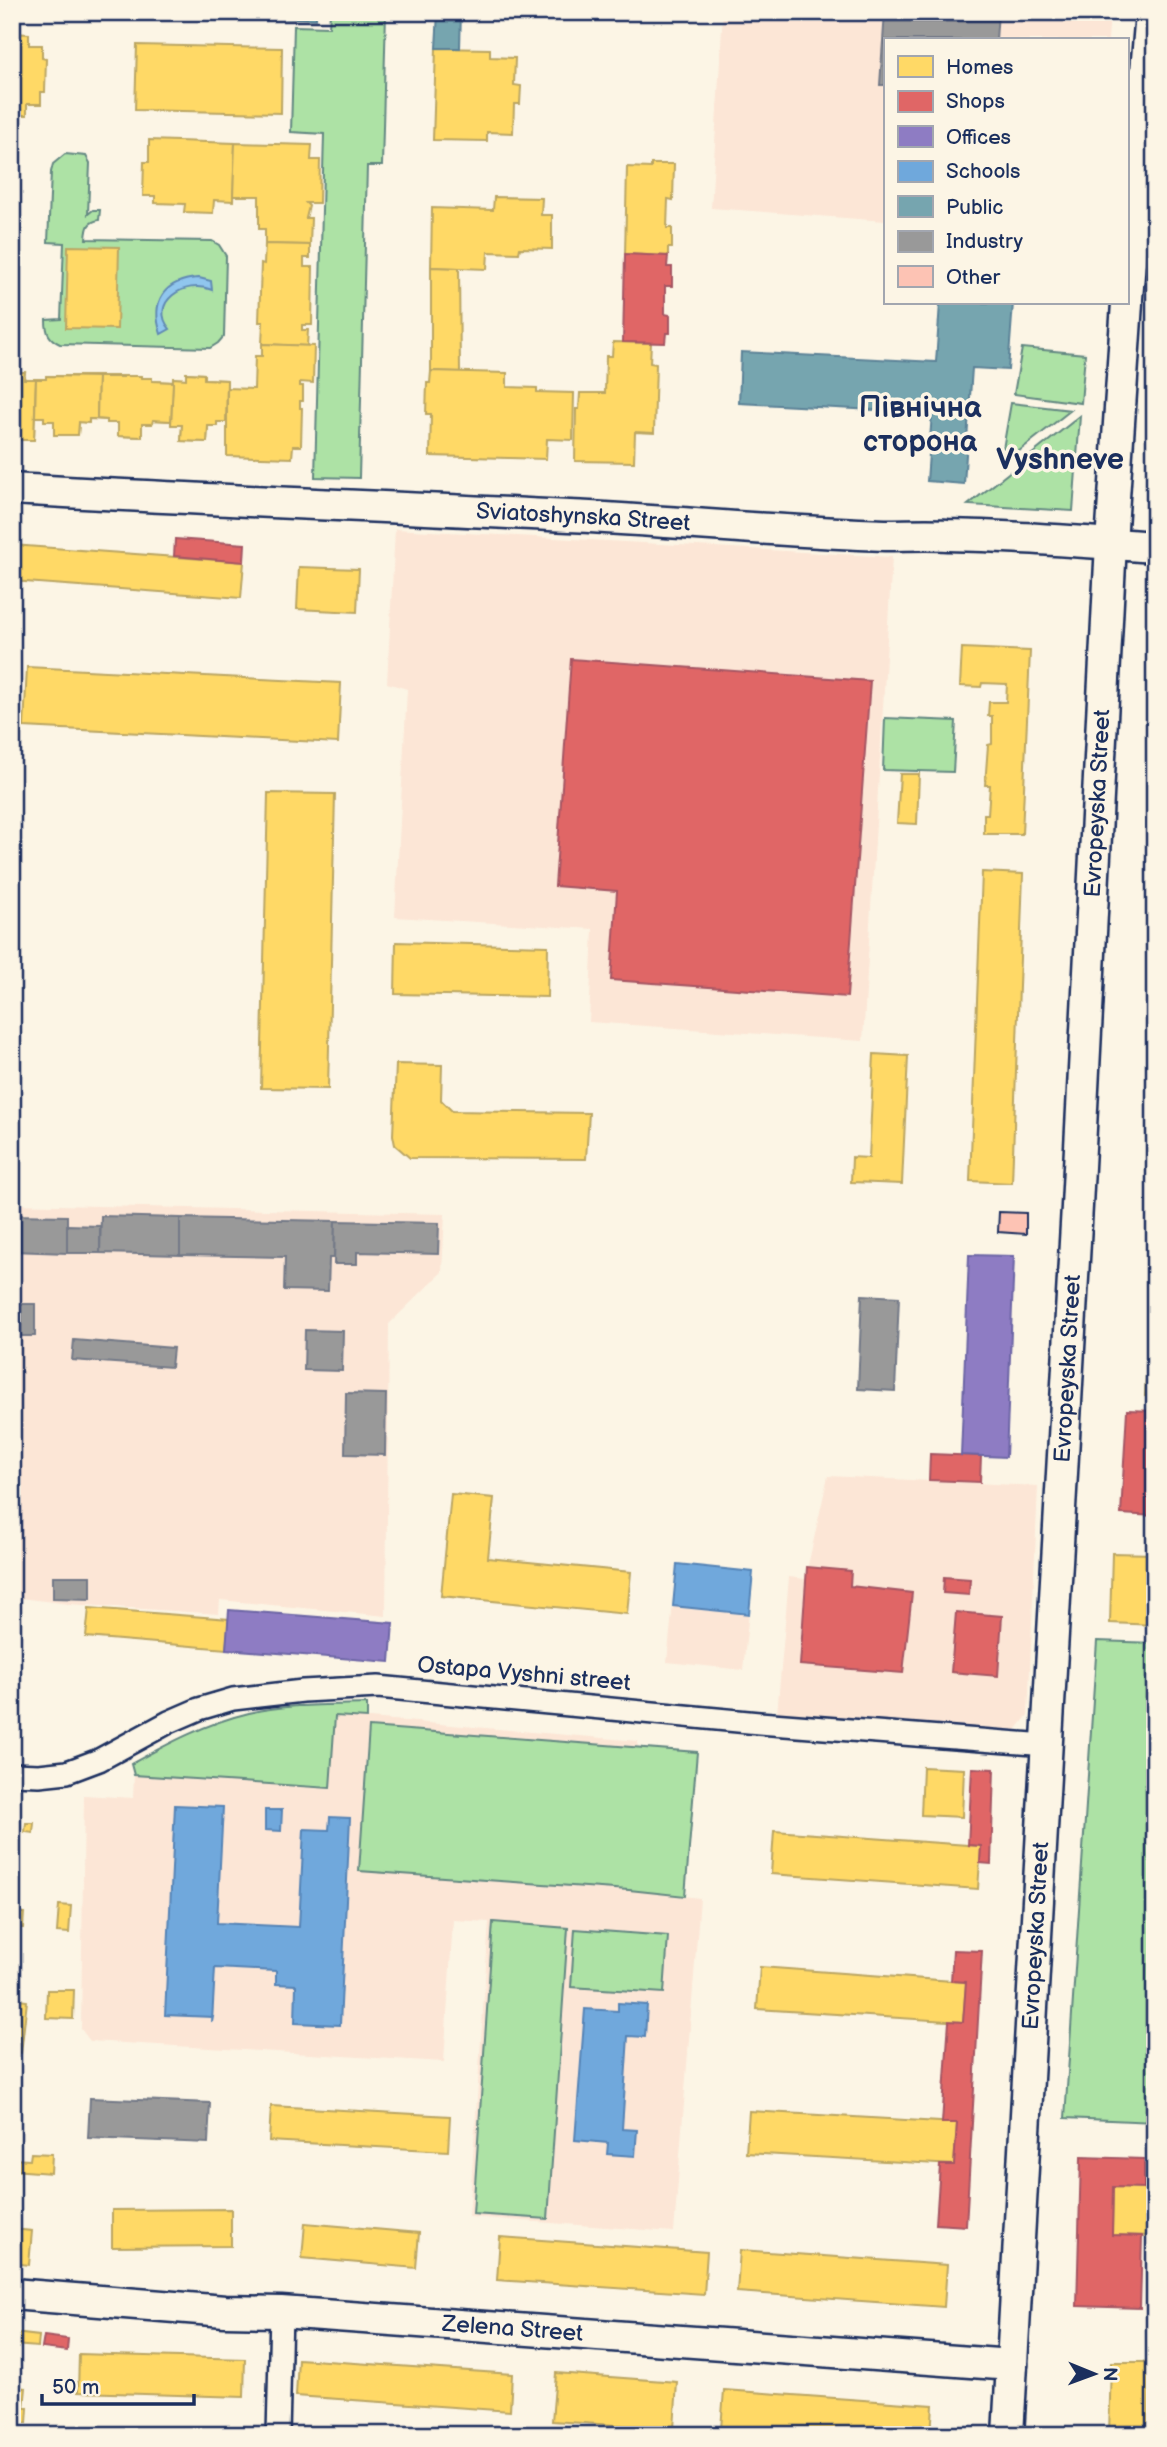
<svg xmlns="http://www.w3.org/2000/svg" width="1167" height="2447" font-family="'Balsamiq Sans',sans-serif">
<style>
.built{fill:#fce6d6}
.green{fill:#ade2a5;stroke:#648882;stroke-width:2}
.water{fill:#90c6ee;stroke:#618ab4;stroke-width:2}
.homes{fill:#ffd966;stroke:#bba664;stroke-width:2}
.shops{fill:#e06666;stroke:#a55664;stroke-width:2}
.offices{fill:#8e7cc3;stroke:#6c65a5;stroke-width:2}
.schools{fill:#6fa8dc;stroke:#5684b6;stroke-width:2}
.public{fill:#76a5af;stroke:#5b8297;stroke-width:2}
.industry{fill:#999;stroke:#737987;stroke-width:2}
.building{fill:#fdc3b4;stroke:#1b2f5e;stroke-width:2}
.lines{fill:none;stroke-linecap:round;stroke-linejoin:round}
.street-casing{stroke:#1b2f5e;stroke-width:26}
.secondary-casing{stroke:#1b2f5e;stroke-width:35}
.street{stroke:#fcf5e5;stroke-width:21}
.secondary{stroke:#fcf5e5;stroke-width:30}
.labels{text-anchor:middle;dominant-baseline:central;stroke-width:7;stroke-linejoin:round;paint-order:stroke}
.street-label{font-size:23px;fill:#1b2f5e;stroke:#fcf5e5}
.district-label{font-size:30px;font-weight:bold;fill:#1b2f5e;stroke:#fcf5e5}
</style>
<rect width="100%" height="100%" fill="#fcf5e5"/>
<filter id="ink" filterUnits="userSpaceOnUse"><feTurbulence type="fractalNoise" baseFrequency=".0143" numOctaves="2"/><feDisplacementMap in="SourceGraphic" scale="14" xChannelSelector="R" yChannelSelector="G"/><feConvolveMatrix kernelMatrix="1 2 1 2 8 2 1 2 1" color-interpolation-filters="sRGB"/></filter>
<g filter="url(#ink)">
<g class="built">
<path d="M723,12H1110L1108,40H885V221L711,208Z"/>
<path d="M395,529L892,557L863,1041L589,1022L593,929L395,917L407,689L387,683Z"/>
<path d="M12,1204L445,1214L442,1272L389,1324L386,1616L220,1600L219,1614L69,1604L12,1597Z"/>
<path d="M828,1476L1038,1486L1028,1715L1016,1730L777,1714L789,1577L805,1579Z"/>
<path d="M677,1564L753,1572L743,1670L667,1662Z"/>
<path d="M335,1715L638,1741L629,1890L700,1898L674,2232L469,2217L489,1922L453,1920L444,2062L90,2041L81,2029L84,1795L133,1798L134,1775L277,1785Z"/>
</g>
<g class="green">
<path d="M330,12H386L382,166H367L359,478L315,477L324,134L291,132L294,26L329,27Z"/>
<path d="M65,154L86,156L90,163L88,214L93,210H100L99,220C87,222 87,228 86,239L212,241L219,245L226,256L224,336L218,343L210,348L60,344C49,339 46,333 46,320L61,319L64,243L48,242L51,172L53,164Z"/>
<path d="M1022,348L1085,354L1081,403L1014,394Z"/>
<path d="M1011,403L1071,410L1000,466Z"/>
<path d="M1080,416L1073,511L968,505Z"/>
<path d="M885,718L956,721L953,772L883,770Z"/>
<path d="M1097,1641L1155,1643V2122L1065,2118Z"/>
<path d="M367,1704V1718L335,1716L330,1788L134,1775L131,1764C169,1743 207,1723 249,1713C287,1704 329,1705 367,1704Z"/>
<path d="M369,1727L697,1752L685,1896L629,1890L359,1871Z"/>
<path d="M493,1922L568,1928L548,2219L473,2214Z"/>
<path d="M575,1929L668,1936L664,1993L571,1987Z"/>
</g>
<path class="water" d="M199,278L211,281L212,290C185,278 148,303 170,329L161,334C150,301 164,280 199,278Z"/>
<g class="homes">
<path d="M153,12H238V17L153,15Z"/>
<path d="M12,33L29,34V45H42V58L46,59L45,92H41V104H27V115H12Z"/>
<path d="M137,45L282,48L281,113L135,110Z"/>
<path d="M436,48L490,49V57L515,58L514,85L521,86L520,104H514L513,133L487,132V141L433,140Z"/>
<path d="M149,140L235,143L233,201L214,200L213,213L184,212L185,204L155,203V196H143L144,162H149Z"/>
<path d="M235,143L312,145L311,160H320L319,203H306L309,206L306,218H311L310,245L265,244V229H259V196H233Z"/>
<path d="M12,162H18L17,185H20V201H17L16,248H18V265L15,264L14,312H16V328H13V372H25L24,379H36L34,440H12Z"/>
<path d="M12,162H18L17,185H20L16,225H12Z"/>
<path d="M651,164H674L673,200L668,199L667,228H672V248H668V256L625,254L627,167L651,168Z"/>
<path d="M494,197L542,198L541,215H552V249L520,248L519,253L488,252L487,269L431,267L432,208L493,210Z"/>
<path d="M12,225H16V248H18L14,289H12Z"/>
<path d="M265,244L310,245V258H304V267H313L312,325H302V330H308L307,346L262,344L263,322H259L261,263L264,264Z"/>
<path d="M68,246L119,247L117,329L66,328Z"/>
<path d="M431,267L459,268L460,372L431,371Z"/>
<path d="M12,289H14V312H16L13,352Z"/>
<path d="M613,342L651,343L650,363L656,364L654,433L635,432L634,462L575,461L576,409H579L580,393H605L606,356H612Z"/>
<path d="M262,344L314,346L313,383L300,382V386H303V401H300V408H302L301,446H293L292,458L227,456V388L254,389L255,356H262Z"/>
<path d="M12,352L13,372H25L24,379H36L34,440H12Z"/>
<path d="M431,371L507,373V387L537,388V392L574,393L573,440L547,439L546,459L430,456L431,414H426L427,383H430Z"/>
<path d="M186,373L204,374V379L227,380L226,422H217V426H208L207,442L181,441L182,425H171V421L153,420L152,424H142V437L118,436V423H107V420L89,419V423L79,422L78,435H54V421H44V417H35L36,379H46V376H141V378H152V381L173,382V378L186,379Z"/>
<path d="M186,373L204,374V379L227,380L226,422H217V426H208L207,442L181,441L182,425H171L173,378L186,379Z"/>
<path d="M46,376L98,377L97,419H89V423L79,422L78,435H54V421H44V417H35L36,379H46Z"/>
<path d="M123,376H141V378H152V381L173,382L171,421L153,420L152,424H142V437L118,436V423H107V420L97,419L98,377H123Z"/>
<path d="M12,545L244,562L241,598L12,581Z"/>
<path d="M299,567L359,569L357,612L297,609Z"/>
<path d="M962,648L1030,651L1022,834H984V814H988L990,785H985L988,745L992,744V716H988L989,702H1006L1007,684L982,683L981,687L960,686Z"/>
<path d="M27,667L341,683L338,743L24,727Z"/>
<path d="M900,774H919L917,824L897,823Z"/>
<path d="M268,793L335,794L328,1089L261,1088Z"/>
<path d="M982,872L1023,874L1012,1183L970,1181Z"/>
<path d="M396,942L548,946L547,997L395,994Z"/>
<path d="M874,1054L908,1056L902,1184L851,1182L852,1157L869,1158Z"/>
<path d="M396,1064L442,1065L441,1100L452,1111L589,1113L586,1159L410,1158L395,1145L393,1135Z"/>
<path d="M1155,1221V1397L1145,1396Z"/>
<path d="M451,1494L494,1498L488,1558L631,1572L627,1614L441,1596Z"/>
<path d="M1112,1553L1155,1554V1625L1110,1623Z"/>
<path d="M89,1608L229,1619L226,1649L86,1637Z"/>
<path d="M923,1767L964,1769L962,1817L921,1815Z"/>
<path d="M12,1818L19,1819L18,1832H12Z"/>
<path d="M26,1823H34L33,1833L25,1832Z"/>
<path d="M774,1831L981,1846L978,1889L771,1874Z"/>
<path d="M59,1905L71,1906L69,1933L57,1932Z"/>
<path d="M12,1913H24L23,1928H12Z"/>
<path d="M760,1967L966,1982L963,2022L757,2009Z"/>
<path d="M47,1990H74L73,2019L46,2018Z"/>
<path d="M12,1999L27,2001L21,2053L12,2052Z"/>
<path d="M271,2106L450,2116L448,2151L269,2141Z"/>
<path d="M749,2111L957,2123L954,2165L746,2153Z"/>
<path d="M31,2153L52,2154L51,2173L12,2170V2159L30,2160Z"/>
<path d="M1113,2187L1155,2188V2236L1112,2235Z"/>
<path d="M231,2209V2246L112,2247V2210Z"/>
<path d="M305,2223L419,2233L416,2268L302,2258Z"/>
<path d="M12,2229L32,2231L29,2265L12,2263Z"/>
<path d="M500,2237L707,2252L704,2294L497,2280Z"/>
<path d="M740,2250L947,2265L944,2307L737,2292Z"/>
<path d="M14,2333L39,2336L38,2347L13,2345Z"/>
<path d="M1153,2353L1155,2376H1150L1149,2435H1109L1111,2362H1153Z"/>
<path d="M79,2354L245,2359L244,2397L78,2392Z"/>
<path d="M298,2359L512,2374L510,2411L296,2396Z"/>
<path d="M556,2373L677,2382L674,2429L552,2421Z"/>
<path d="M12,2387L26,2388L24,2408L12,2407Z"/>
<path d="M724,2390L933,2405L931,2435H795L721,2429Z"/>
<path d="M12,2407L28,2408L27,2423L12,2421Z"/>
</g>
<g class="shops">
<path d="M625,254L668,256L667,267H672V286H665V314L670,315V333H666L665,343L623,342Z"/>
<path d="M175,539L245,544L244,562L174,556Z"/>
<path d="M571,659L870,681L847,997L611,980L617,891L555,886Z"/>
<path d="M1127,1410L1155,1411V1516L1121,1514Z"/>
<path d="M930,1454L981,1456L980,1482L929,1480Z"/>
<path d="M807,1567L851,1571L850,1586L912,1593L903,1673L800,1665Z"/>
<path d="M944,1577L970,1579L969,1595L943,1593Z"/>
<path d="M956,1612L1002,1616L998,1676L951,1672Z"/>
<path d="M972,1768L994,1769L991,1864L980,1863L981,1846L968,1845Z"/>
<path d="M953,1950L982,1951L966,2226L936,2224L940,2165H954L957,2123H942L949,2021L963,2022L966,1982L951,1981Z"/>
<path d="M1081,2157L1144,2159V2188L1113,2187L1112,2235L1142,2236L1140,2308L1077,2306Z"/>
<path d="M44,2336L68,2339L67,2351L42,2348Z"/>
</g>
<g class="offices">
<path d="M969,1255L1014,1256L1006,1457L961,1455Z"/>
<path d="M229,1610L393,1623L390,1662L226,1649Z"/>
</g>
<g class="schools">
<path d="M677,1564L753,1572L749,1614L673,1606Z"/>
<path d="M175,1805L223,1807L217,1923L299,1927L304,1829L329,1830L330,1817L350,1818L340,2025L295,2023L296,1985L276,1984V1971L215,1968L212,2022L213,2017L165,2015Z"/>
<path d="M265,1810H282L281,1831L265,1830Z"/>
<path d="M618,2003L647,2005L645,2037L628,2036L622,2129L637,2130L635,2156L607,2154L608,2143L575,2140L585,2009L618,2011Z"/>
</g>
<g class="public">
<path d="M238,12H316V19L238,17Z"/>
<path d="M438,12H461L460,48H436Z"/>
<path d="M940,303H1013L1008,370L972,368L964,484L927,481L932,413L739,403L741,352L936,362Z"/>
</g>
<g class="industry">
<path d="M885,12H998L996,40H885V85H880Z"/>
<path d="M12,1215L67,1216V1253L12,1251Z"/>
<path d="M101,1216L180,1218V1255L100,1253Z"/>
<path d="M180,1218L335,1221L334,1258H329L328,1291L284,1290L285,1257L180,1255Z"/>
<path d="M335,1221L439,1223L438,1254L357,1252V1264H334Z"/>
<path d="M67,1225L100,1226V1253H67Z"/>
<path d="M862,1295L899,1297L895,1391L858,1389Z"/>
<rect x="12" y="1304" width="23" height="32"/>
<path d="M305,1330L343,1331L342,1371L304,1370Z"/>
<path d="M74,1340L173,1348L171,1367L72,1360Z"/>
<path d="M346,1393L386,1394L385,1455L345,1454Z"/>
<path d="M53,1576H91V1599L53,1598Z"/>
<path d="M90,2098L210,2103L208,2143L88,2138Z"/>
</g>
<path class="building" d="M999,1212L1026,1213V1234L998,1232Z"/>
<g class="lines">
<defs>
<g id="street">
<path d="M12,1774L39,1775L67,1772L99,1760L169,1722L199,1709L233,1699L303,1691L378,1687L759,1723L1046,1745"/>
<path d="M278,2435L281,2312"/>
</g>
<g id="secondary">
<path d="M1127,298L1151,12"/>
<path id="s1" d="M12,489C198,500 384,506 569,516C674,521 780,532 885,535C906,535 927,534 948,535C1017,536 1086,542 1155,547"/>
<path id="s2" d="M12,2294L225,2311L281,2312L1012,2365"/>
<path id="s3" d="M1008,2435L1077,1206L1111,543L1127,303"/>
</g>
</defs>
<use href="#street" class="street-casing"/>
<use href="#secondary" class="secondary-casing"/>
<use href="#street" class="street"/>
<use href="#secondary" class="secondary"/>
</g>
</g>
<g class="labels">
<g class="street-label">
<text stroke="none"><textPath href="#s1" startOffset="572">Sviatoshynska Street</textPath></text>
<text stroke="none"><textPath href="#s3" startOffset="1634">Evropeyska Street</textPath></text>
<text stroke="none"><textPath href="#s3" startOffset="1068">Evropeyska Street</textPath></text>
<text transform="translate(524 1674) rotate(5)">Ostapa Vyshni street</text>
<text stroke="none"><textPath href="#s3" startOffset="500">Evropeyska Street</textPath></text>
<text stroke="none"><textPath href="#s2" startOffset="502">Zelena Street</textPath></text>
</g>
<g class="district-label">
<text x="920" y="408">Північна<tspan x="920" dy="34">сторона</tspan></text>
<text x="1060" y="460">Vyshneve</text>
</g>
</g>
<rect width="1167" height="2447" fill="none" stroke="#fcf5e5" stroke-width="42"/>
<rect x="21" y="21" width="1125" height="2405" fill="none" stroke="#1b2f5e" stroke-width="2.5" filter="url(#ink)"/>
<rect x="884" y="38" width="245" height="266" fill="#fcf5e5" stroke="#a2a6af" stroke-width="2"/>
<rect x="898" y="56" width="35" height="21" fill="#ffd966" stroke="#a2a6af" stroke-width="2"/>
<text x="946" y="74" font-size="21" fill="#1b2f5e">Homes</text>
<rect x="898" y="91" width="35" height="21" fill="#e06666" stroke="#a2a6af" stroke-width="2"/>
<text x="946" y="108" font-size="21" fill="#1b2f5e">Shops</text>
<rect x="898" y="126" width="35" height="21" fill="#8e7cc3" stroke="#a2a6af" stroke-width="2"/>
<text x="946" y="144" font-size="21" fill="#1b2f5e">Offices</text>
<rect x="898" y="161" width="35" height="21" fill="#6fa8dc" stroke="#a2a6af" stroke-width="2"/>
<text x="946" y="178" font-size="21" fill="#1b2f5e">Schools</text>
<rect x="898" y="196" width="35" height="21" fill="#76a5af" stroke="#a2a6af" stroke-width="2"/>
<text x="946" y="214" font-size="21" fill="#1b2f5e">Public</text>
<rect x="898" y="231" width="35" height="21" fill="#999999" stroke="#a2a6af" stroke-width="2"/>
<text x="946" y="248" font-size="21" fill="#1b2f5e">Industry</text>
<rect x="898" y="266" width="35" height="21" fill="#fdc3b4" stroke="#a2a6af" stroke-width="2"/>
<text x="946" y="284" font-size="21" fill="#1b2f5e">Other</text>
<g transform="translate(1094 2374) rotate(91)" stroke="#fcf5e5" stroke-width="5" paint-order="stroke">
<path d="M0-5L12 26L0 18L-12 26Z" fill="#1b2f5e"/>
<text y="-10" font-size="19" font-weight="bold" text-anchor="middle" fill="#1b2f5e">N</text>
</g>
<path d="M42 2394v10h152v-10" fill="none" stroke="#1b2f5e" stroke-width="3.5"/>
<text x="52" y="2394" font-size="21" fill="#1b2f5e" stroke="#fcf5e5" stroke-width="5" paint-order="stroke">50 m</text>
</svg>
